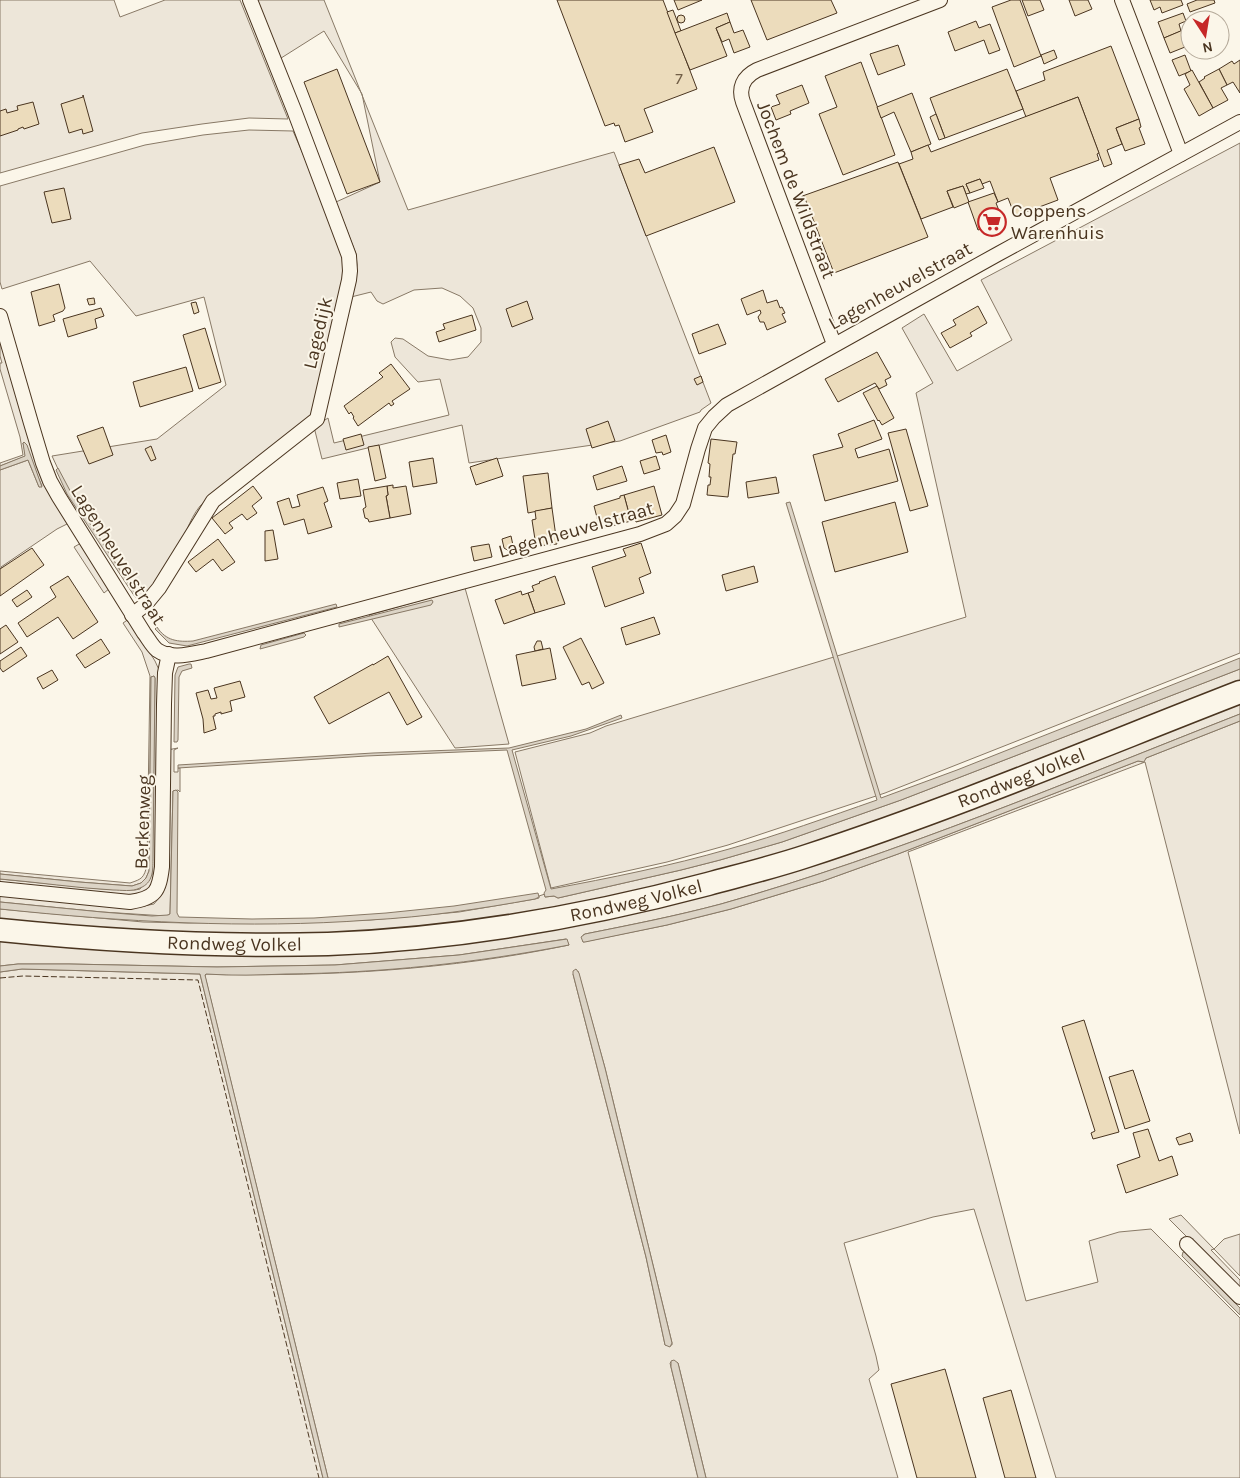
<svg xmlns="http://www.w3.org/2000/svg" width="1240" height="1478" font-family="Karla,sans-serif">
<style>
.green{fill:#ede6d9;stroke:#887966;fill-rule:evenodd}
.water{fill:#dcd4c6;stroke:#887966}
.building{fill:#ecdcbc;stroke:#4a3520}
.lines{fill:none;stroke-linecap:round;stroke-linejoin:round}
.street-casing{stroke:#4a3520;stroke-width:16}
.primary-casing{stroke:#4a3520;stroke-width:25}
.street{stroke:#fbf6e9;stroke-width:14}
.primary{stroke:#fbf6e9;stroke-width:22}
.fence{stroke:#4a3520;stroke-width:1;stroke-dasharray:6 2.5;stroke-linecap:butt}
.labels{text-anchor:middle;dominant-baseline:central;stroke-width:4;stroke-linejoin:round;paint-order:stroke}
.number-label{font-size:16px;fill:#725f47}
.street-label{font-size:19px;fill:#4a3520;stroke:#fbf6e9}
.poi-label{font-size:19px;fill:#4a3520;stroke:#fbf6e9;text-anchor:start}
</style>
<rect width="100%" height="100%" fill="#fbf6e9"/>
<g class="green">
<path d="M0,0H114L120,17L165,0H240L288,119L249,118L202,124L142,133L0,173Z"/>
<path d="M255,0H324L408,210L614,152L711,403L701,410L700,412L620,441L469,463L462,425L322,459L314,427L328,418L334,443L449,415L440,379L418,382L395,357L391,342L395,338L403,339L428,356L450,360L468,357L481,342V328L473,308L460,296L442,288L414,290L383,304L377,301L371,292L351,297L357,265L356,254L336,202L380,182L362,94L324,31L278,60Z"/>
<path d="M249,130L293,131L343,246L347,265L319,412L303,422L200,506C188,521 185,538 176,554C166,572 153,586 140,601L116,566L65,484L52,456L157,439L226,385L204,297L136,316L90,261L2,289L0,282V186L145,145L203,135Z"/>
<path d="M1240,143V653L885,793L728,845L667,862L551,888L515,752L590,733L606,726L966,617L916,393L933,383L902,328L924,314L957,371L1012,340L981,280Z"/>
<path d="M0,331L69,523L57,529L1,567L3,570L0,572V470L28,460L39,487L42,486L23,443L26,456L0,466V463L23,455L20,437L0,369V363H2L0,356Z"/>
<path d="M81,543L110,588L104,593L74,547Z"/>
<path d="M465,588L509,744L455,748L369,615Z"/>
<path d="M129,619L155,661L160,672L156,881L140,897L0,886V879L102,889L135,890L140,889L152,875L155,678L154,676L151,677L149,871L146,878L141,883L132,886L79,882L0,874V871L130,883C142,879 144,878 147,865L150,676L142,652L123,623Z"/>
<path d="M1240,669V681L925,804L796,850L647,891L492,919L388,930L284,935L129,932L0,920V909L143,922L188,923L370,920L459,912L535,899L539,898V896L545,894V897L554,896L558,898L681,870L720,860L782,842L901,800Z"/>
<path d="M1240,701V714C1069,781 898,854 721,904C676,916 630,925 585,934L583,935V942L667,925L731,909L823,881L898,854L1138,761L1143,762L1146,758L1240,721V1134L1145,762L908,852L1026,1301L1098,1282L1089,1241L1119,1232L1151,1229L1240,1318V1478H1056L974,1209L933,1217L844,1243L876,1356L879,1370L869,1379L898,1478H706L678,1363L672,1361L670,1363L671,1367L698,1478H328L205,976L206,974C327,977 450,970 569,945L566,939L459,955L335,965L217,967L69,964H18L0,966V939L129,949L569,924ZM578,971L605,1068L672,1343V1345H665L664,1340L646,1257L573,974Z"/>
<path d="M178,748L174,750V772H178V768H180V792L178,790L173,791L170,914L166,916L102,912L0,902V893L139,907L154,904L163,893L165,873L167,750Z"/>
<path d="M22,969L200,974L323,1478H0V972Z"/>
<path d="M1181,1215L1214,1249L1224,1239L1240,1234V1276L1214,1249L1211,1250L1240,1280V1290L1169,1219Z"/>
</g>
<g class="water">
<path d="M24,442L27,445L42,487H39L28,460L0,470V466L25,456L23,443Z"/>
<path d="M58,468L75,500L138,598H137L135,597L67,494L56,470Z"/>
<path d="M790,502L881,798L957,770L1240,658V669L901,800L782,842L720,860L681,870L558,898L554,896L545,897L544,893L546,890L507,750L366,756L178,768V765L373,753L509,748L586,729L621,715L622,718L571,736L512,750L551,889C610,878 670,866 729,849C779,835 828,817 877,800L786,503Z"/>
<path d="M432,600L433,602L431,605L339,627V624Z"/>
<path d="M336,604L337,607L187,646L169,643L155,629L157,627C166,641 178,642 193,641Z"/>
<path d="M304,633L306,635L304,637L260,649L261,645Z"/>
<path d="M189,664H191L192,668L182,671L179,677L178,740L177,742H174L175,675L178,667Z"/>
<path d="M154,676L155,678L153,859C153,871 153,883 140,888C132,892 121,890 113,890C75,888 37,882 0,879V874L79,882L132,886L141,883L146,878L149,871L151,677Z"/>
<path d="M1240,714V721L1146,758L1144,762L1138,761L898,854L823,881L731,909L667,925L585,942H583L581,937L585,934C630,925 676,916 721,904C898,854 1069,781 1240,714Z"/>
<path d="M176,790L178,792L177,913L179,917L252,919L314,918L386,913L454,906L538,893L539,897L535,899C480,909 426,917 370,920C247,929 123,922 0,909V902L102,912L152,916L168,915L170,914L173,791Z"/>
<path d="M567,939L569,945C476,963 381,973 286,974C259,975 233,976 206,974L205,975L328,1478H323L200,974L22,969L0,972V966L18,964H69L217,967L335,965L459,955Z"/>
<path d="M576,969L579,973L605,1068L672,1343L670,1347L665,1345L664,1340L646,1257L573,974V971Z"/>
<path d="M1183,1252H1185L1240,1308V1315L1182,1256Z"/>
<path d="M674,1360L678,1363L706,1478H698L671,1367V1361Z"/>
</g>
<g class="building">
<path d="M557,0H663L697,89L644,109L653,132L625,142L619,125L615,126L614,123L605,126Z"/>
<path d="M674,0H702L678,10Z"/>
<path d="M751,0H831L837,13L767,40Z"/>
<path d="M1011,0H1020L1041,56L1014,67L992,7Z"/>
<path d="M1022,0H1040L1044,10L1028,16Z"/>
<path d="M1069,0H1088L1092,9L1075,16Z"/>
<path d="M1150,0H1181L1183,5L1162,13L1160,7L1154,10Z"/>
<path d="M1197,0H1214L1215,3L1190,12L1187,4Z"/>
<path d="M673,10L681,31L675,33L667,12Z"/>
<path d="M727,13L730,22L716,28L727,56L690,70L675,33Z"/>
<path d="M1183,13L1186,21L1179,24L1181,31L1164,38L1158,22Z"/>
<circle cx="681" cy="19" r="4"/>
<path d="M976,21L979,28L990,24L1000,50L989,54L984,40L955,51L948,32Z"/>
<path d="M730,22L734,33L743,30L750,47L734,53L729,39L722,42L716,28Z"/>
<path d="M1190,27V45L1170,53L1164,38Z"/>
<path d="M898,45L905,65L878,75L870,54Z"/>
<path d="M1111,46L1139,119L1116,128L1122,144L1107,150L1112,164L1104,167L1078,97L1026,117L1016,91L1045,80L1043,72Z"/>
<path d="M1054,50L1057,58L1044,64L1041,55Z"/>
<path d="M1185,55L1191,71L1179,76L1172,60Z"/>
<path d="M1240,60V93L1233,82L1227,85L1219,69L1232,61L1234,64Z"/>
<path d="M861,62L895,155L843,175L819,114L837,107L825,76Z"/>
<path d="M337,69L380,182L347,194L304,82Z"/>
<path d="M1007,69L1023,109L945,138L930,98Z"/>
<path d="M1219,69L1227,85L1221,88L1228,100L1213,108L1199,82L1205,78L1204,77Z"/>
<path d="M1192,70L1213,108L1199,116L1184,89L1190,85L1185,74Z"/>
<path d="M802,85L809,103L790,111L791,114L776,120L771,107L780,104L776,95Z"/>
<path d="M912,93L931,144L911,152L894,112L881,118L877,107Z"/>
<path d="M83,95L93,131L83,134L82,129L69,133L61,104L83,97Z"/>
<path d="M1078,97L1099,153L1097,154L1099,160L1050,178L1058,200L1015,216L1008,198L998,202L990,181L982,184L980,179L966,184L970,193L966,194L963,186L947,191L953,207L921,219L899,164L913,159L911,152L928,145L931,152Z"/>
<path d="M33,102L39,124L24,129L23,127L18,129V130L0,136V111L6,109L7,113L18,110L17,106Z"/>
<path d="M936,114L945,138L939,140L930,117Z"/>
<path d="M1139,119L1141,127L1139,128L1145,144L1125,151L1116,128Z"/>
<path d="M714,147L735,202L646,236L619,165L639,159L645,173Z"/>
<path d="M898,162L928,237L834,273L804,196L795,199L798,209L794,199Z"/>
<path d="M980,179L984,188L970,193L966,184Z"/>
<path d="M963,186L969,202L954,208L947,191Z"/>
<path d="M64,188L71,219L52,223L44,192Z"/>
<path d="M994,193L998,202L996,203L1003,221L978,230L968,202Z"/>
<path d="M59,284L65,308L63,311L53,315L55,321L39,326L31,292Z"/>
<path d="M763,290L767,303L777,300L780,308L782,307L785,313L782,314L786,322L767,330L764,322H760L758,317L761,313L760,310L747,315L741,299Z"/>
<path d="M94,298L95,304L89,305L87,299Z"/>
<path d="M527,301L533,319L512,327L506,309Z"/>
<path d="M196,302L199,312L194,314L191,303Z"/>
<path d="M978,306L987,323L970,333L972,336L950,348L941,333L956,325L953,320Z"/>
<path d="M101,308L104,316L95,319L97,328L68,337L63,319Z"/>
<path d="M472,315L476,330L439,342L436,332L445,329L443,324Z"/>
<path d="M718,324L726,344L699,354L692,334Z"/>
<path d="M205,328L221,382L199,389L183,335Z"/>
<path d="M877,352L891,377L885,380L887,385L879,389L875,383L838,402L825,379Z"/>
<path d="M391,364L410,389L392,401L394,404L391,406L389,403L358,426L353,418L354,417L351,412L349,414L344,406L383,377L379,373Z"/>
<path d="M186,367L193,391L140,407L133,382Z"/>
<path d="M701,376L703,382L697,385L694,379Z"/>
<path d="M877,386L894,418L882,425L879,420L878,421L863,393Z"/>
<path d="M874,420L882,439L855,449L858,458L889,449L898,481L825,501L813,455L843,447L838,434Z"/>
<path d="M608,421L615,441L592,448L586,429Z"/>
<path d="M103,427L113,455L89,464L77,436Z"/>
<path d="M906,429L928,506L910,511L888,433Z"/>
<path d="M361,434L364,445L346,450L343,439Z"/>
<path d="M666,435L671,452L663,455L662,452L656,453L652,440Z"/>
<path d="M711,439L737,442L735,454H733L728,497L707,495L708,485H710L711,477H709L710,464L708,463Z"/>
<path d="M379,445L386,478L375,481L368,447Z"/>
<path d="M151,446L156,459L151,461L145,449Z"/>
<path d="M656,456L660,469L644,474L640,461Z"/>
<path d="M433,458L437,483L413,487L409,462Z"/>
<path d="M497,458L503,476L476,485L470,467Z"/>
<path d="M622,466L627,481L597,490L593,476Z"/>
<path d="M548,473L552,508L528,513L523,476Z"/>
<path d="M776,477L779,493L748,498L746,482Z"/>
<path d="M358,479L361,496L340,499L337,483Z"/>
<path d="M393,485V488L406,486L411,514L390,518L386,496L388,495L387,486Z"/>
<path d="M253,486L262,498L252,506L257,513L247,520L242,514L229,523L233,528L225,534L212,518Z"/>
<path d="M387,486L388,495L386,496L390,518L369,522L368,519L365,518L363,509L366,507L363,490Z"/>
<path d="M654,486L662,515L636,522L635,519L631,521L624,495Z"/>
<path d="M323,487L328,501L324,503L332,527L308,534L304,519L284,525L277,502L289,498L292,508L300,506L297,495Z"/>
<path d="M624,495L631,521L600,529L594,506L620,498V496Z"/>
<path d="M895,502L908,552L835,572L822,522Z"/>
<path d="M552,508L557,544L536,546L532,520L536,519L535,511Z"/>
<path d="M273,530L278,559L265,561V531Z"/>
<path d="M511,536L514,550L509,551L504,548L502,539Z"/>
<path d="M218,539L235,562L222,571L213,559L196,572L188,562Z"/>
<path d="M641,543L651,573L639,578L644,593L605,607L592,567L626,556L623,549Z"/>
<path d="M489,544L492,557L474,561L471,547Z"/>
<path d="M32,548L44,565L0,596V569Z"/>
<path d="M754,566L758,582L726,591L722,575Z"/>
<path d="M68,576L98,622L73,639L58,617L27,637L18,623L56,597L50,587Z"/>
<path d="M555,576L565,604L535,613L528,593L534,591L532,586L540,583L539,582Z"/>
<path d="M27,590L32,597L17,607L12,600Z"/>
<path d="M521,591L522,595L528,593L535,613L504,624L495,600Z"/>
<path d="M654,617L660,634L626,645L621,628Z"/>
<path d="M6,625L18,642L0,654V629Z"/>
<path d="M581,638L604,683L592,689L589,682L582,685L563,647Z"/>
<path d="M101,639L110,653L85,668L76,655Z"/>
<path d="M537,641H541L543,649L535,651L534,647Z"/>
<path d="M21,647L27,656L3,672L0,668V661Z"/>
<path d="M550,648L556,679L522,686L516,655Z"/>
<path d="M388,656L422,717L407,725L389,692L329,724L314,697L373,664V665Z"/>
<path d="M52,670L58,680L43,689L37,678Z"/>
<path d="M240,681L245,697L230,701L232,711L221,714V712L215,714V716H213L216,729L204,733L203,719L196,693L208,690L211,699L217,698L214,688Z"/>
<path d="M1084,1020L1119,1132L1097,1138L1093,1139L1091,1133L1095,1131L1062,1027Z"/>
<path d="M1133,1070L1150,1121L1125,1129L1109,1077Z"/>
<path d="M1148,1129L1159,1161L1172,1156L1178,1175L1126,1193L1117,1165L1140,1157L1133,1133Z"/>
<path d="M1190,1133L1193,1141L1179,1145L1176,1138Z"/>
<path d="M945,1369L976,1478H917L891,1384Z"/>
<path d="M1011,1390L1036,1478H1005L983,1398Z"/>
</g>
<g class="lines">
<defs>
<g id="street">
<path d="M1122,0L1181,154"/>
<path d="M0,316L31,423L43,463L50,481L59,497L144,633C148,638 152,646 157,650C171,660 191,654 206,651L640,534L666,524L675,516L683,504L698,449L705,428L714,417L727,405L998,254L1240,122"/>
<path d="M834,344L743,102C738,88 743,77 757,70L940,0"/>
<path d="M132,615L145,605L159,588L213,501L317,419L349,280L350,271L349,256L294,110L250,0"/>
<path d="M0,889L130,902C156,898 159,891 162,867L164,704L165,673L169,654"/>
<path d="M1187,1244L1240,1297"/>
</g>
<g id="primary">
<path id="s1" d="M0,930C108,941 218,947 328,944C456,939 584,917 708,884C741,875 774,867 807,856C954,808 1096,748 1240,692"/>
</g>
</defs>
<use href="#street" class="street-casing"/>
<use href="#primary" class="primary-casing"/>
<use href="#street" class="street"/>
<use href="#primary" class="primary"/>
<path class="fence" d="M0,978L23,976L198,980L319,1478"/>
</g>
<defs>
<symbol id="supermarket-ring" viewBox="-11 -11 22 22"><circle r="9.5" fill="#fbf6e9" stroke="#c62828" stroke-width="1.5"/><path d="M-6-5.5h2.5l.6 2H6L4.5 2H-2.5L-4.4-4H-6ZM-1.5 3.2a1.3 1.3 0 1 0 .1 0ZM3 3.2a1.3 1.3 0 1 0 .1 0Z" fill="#c62828"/></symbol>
</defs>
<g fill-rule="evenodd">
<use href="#supermarket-ring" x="976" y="206" width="32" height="32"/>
</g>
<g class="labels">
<g class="number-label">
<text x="679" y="78">7</text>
</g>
<g class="street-label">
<text transform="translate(796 190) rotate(69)">Jochem de Wildstraat</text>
<text transform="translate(900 286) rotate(-29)">Lagenheuvelstraat</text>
<text transform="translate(318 333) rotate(-77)">Lagedijk</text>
<text transform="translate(576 530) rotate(-16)">Lagenheuvelstraat</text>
<text transform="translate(118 555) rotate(58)">Lagenheuvelstraat</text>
<text stroke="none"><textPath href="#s1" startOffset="1045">Rondweg Volkel</textPath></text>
<text transform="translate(143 822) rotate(-88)">Berkenweg</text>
<text stroke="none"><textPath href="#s1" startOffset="640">Rondweg Volkel</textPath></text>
<text stroke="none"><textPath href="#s1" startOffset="235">Rondweg Volkel</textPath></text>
</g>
<g class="poi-label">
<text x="1011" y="211">Coppens<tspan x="1011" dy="22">Warenhuis</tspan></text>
</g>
</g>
<g transform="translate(1205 35) rotate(168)"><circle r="24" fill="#fbf6e9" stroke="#b4a999"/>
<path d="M0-4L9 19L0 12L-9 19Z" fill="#c62828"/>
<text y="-8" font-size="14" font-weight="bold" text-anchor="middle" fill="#4a3520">N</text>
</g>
</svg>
